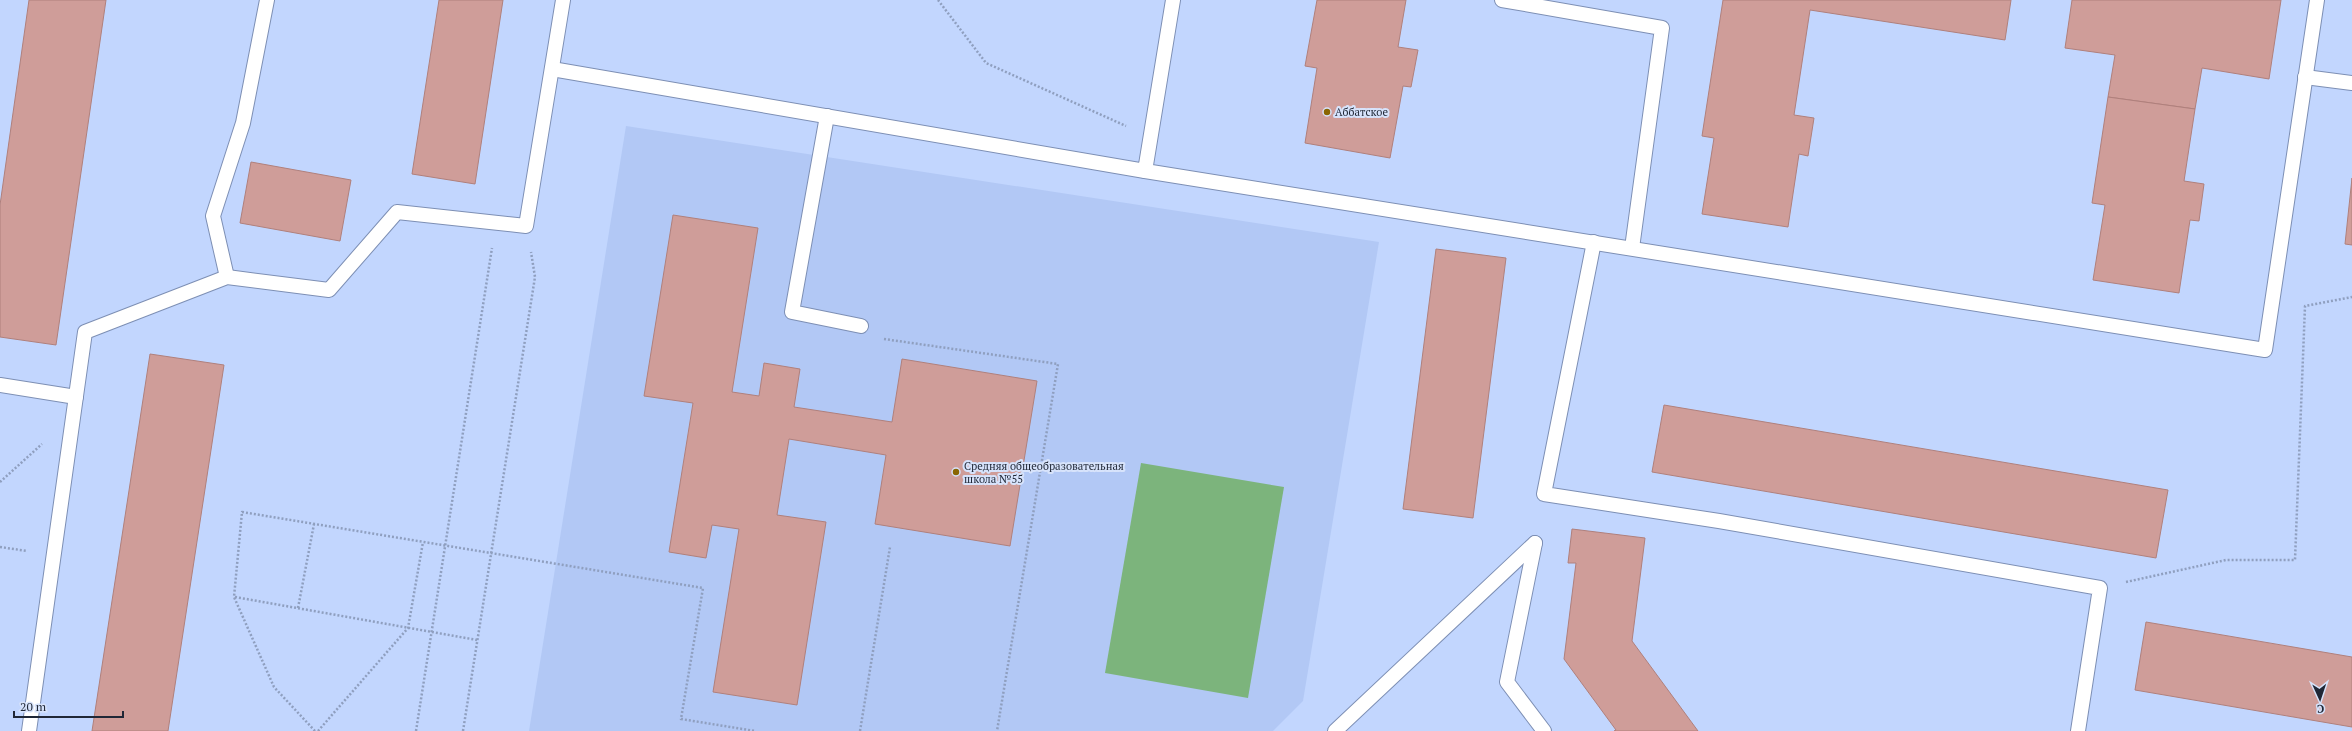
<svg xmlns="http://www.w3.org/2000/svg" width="2352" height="731" font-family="'PT Serif',serif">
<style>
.built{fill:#b2c8f5}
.green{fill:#7cb47c}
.building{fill:#cf9d99;stroke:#b0807c}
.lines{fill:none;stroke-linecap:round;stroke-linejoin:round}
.lane-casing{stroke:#7d8fb4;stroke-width:16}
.path{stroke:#8f9fbf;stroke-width:2.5;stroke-dasharray:2 2;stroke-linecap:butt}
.lane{stroke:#fff;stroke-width:14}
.poi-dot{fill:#896603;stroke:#d7e3fb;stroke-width:1.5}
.labels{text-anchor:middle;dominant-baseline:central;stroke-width:4;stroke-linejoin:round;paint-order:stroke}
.poi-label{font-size:11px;fill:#1f2736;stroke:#d7e3fb;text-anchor:start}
</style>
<rect width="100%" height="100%" fill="#c2d6fe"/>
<path class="built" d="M626,126L1379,242L1303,701L1273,731H529Z"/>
<path class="green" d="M1141,463L1284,487L1248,698L1105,673Z"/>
<g class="building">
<path d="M29,0H106L56,345L0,337V205Z"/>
<path d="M439,0H503L475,184L412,174Z"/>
<path d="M1317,0H1406L1398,47L1418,50L1411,87L1403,86L1390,158L1305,143L1317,68L1305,66Z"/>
<path d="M1723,0H2011L2005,40L1810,10L1794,115L1814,118L1808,156L1799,154L1788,227L1702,214L1714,138L1702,136Z"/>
<path d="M2072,0H2281L2269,79L2202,68L2195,109L2108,97L2115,55L2065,48Z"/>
<path d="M2108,97L2195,109L2184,181L2204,184L2199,221L2190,220L2179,293L2093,280L2105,205L2092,203Z"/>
<path d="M251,162L351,180L340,241L240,223Z"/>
<path d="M2352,178V245L2345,244Z"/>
<path d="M673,215L758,228L732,392L759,396L764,363L800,369L794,407L892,422L902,359L1037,381L1010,546L875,524L886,455L789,439L777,515L826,522L797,705L713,692L739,529L712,525L706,558L669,552L693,403L644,396Z"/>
<path d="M1436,249L1506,258L1473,518L1403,509Z"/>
<path d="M150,354L224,365L168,731H92Z"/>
<path d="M1664,405L2168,490L2156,558L1652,472Z"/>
<path d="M1572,529L1645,538L1632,641L1698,731H1614L1616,730L1564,659L1576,563H1568Z"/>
<path d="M2146,622L2352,657V727L2135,690Z"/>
</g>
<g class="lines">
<defs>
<g id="lane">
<path d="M1502,0L1662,28L1632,248"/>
<path d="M552,69L1145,171L1173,0"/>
<path d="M2305,77L2352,83"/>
<path d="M827,116L792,312L861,326"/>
<path d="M1145,171L2265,350L2317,0"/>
<path d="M1594,242L1544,494L1719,521L2100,588L2078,731"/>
<path d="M227,277L213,216L243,123L267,0"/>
<path d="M0,385L76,397"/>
<path d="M1535,543L1507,682L1544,731"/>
<path d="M29,731L85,332L227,277L329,290L397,212L526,226L563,0"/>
<path d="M1335,731L1535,543"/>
</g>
</defs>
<use href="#lane" class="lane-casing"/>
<g class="path">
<path d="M938,0L986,63L1126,126"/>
<path d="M884,339L1058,364L997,731"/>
<path d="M0,482L42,444"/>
<path d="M0,547L27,551"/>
<path d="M2126,582L2226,560H2295L2305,306L2352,297"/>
<path d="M235,597L477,640"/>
<path d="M298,608L314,524"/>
<path d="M315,731L274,687L234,597L242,512L703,588L681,719L755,731"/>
<path d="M318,731L408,628L423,542"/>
<path d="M416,731L492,248"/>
<path d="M463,731L535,277L531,252"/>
<path d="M860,731L890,547"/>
</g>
<use href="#lane" class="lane"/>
</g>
<g class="poi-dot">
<circle cx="1327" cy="112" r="4"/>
<circle cx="956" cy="472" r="4"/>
</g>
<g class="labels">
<g class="poi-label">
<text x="1335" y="112">Аббатское</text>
<text x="964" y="466">Средняя общеобразовательная<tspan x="964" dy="13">школа №55</tspan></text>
</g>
</g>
<g transform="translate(2320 699) rotate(177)" stroke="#d7e3fb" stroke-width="3" paint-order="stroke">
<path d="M0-3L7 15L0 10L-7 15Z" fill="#1f2736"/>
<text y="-6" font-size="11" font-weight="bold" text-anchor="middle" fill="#1f2736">С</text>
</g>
<path d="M14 711v6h109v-6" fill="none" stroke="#1f2736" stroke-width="2"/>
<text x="20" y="711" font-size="12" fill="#1f2736" stroke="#d7e3fb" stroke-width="3" paint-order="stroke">20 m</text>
</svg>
